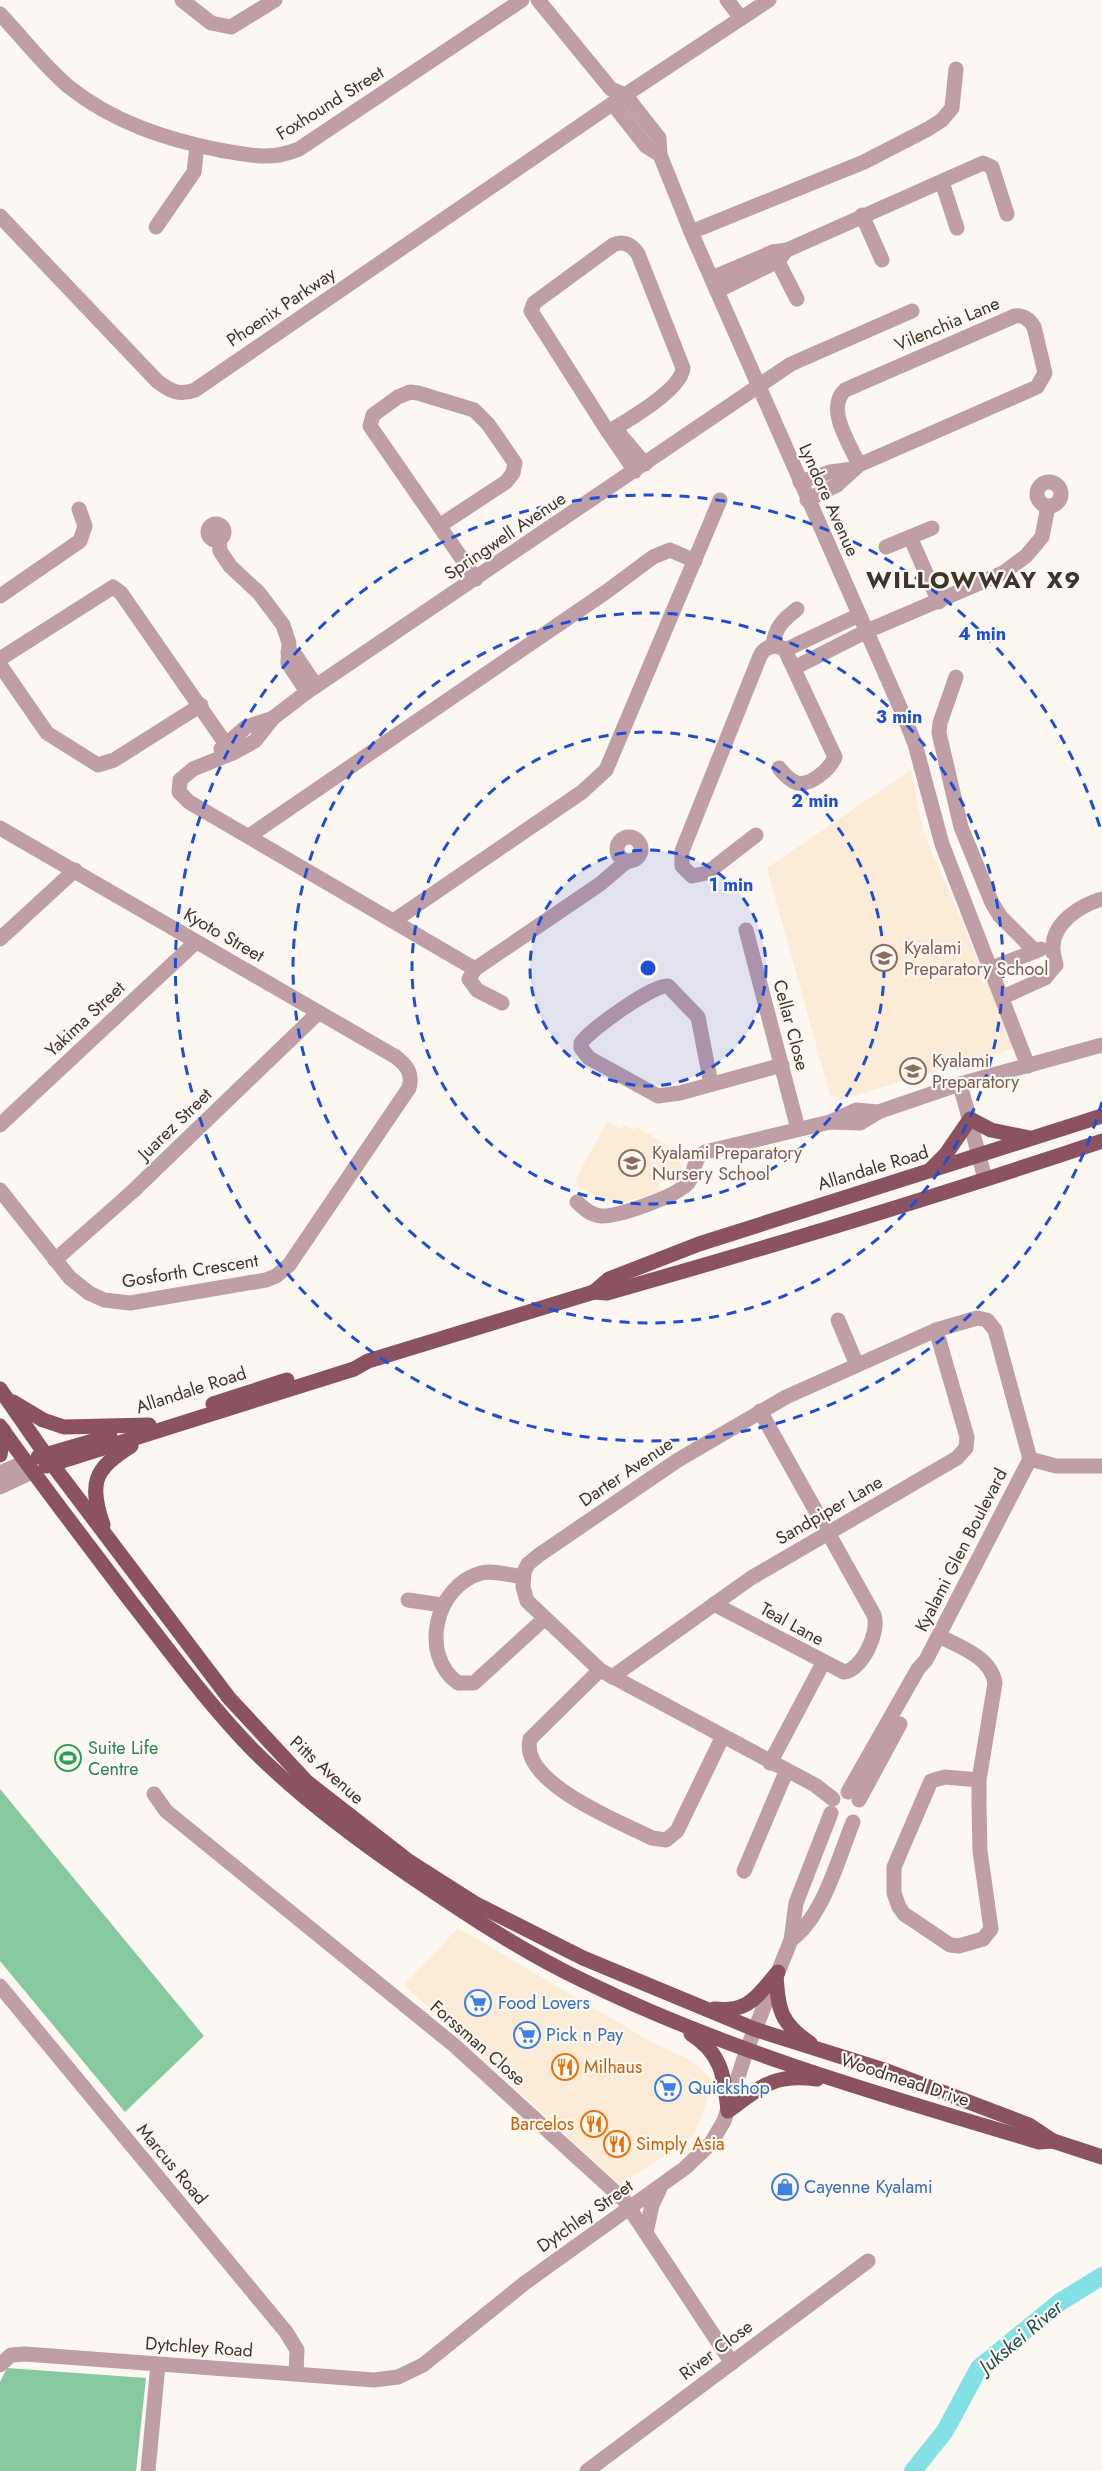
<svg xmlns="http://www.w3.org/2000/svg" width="1102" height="2471" font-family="Jost,sans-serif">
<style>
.built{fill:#fcebd6}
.forest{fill:#86c9a1}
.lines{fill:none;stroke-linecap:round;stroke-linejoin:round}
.river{stroke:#83e1e5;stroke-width:18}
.minor{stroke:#bf9ea5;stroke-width:15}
.major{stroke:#8b5361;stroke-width:15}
.ring{fill:none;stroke:#1d4ed8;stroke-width:3;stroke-dasharray:10 8}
.labels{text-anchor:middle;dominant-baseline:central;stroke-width:4.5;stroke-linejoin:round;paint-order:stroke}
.street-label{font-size:18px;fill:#3f362b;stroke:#fcf7f1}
.education-label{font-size:18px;fill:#785e54;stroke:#fcf7f1;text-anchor:start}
.leisure-label{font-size:18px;fill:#27864d;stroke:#fcf7f1;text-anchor:start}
.shop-label{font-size:18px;fill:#366cbe;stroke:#fcf7f1;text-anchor:start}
.food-label{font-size:18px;fill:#c56008;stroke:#fcf7f1;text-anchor:start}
.water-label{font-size:20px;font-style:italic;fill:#234e4f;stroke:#fcf7f1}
.district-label{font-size:24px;font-weight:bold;letter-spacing:1.5px;fill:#3f362b;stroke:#fcf7f1}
.centre{fill:#1d4ed8;stroke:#fcf7f1;stroke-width:3}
.ring-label{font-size:18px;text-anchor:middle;font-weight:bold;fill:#1d4ed8;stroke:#fcf7f1;stroke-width:4.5;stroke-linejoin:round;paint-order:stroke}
</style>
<rect width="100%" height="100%" fill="#fcf7f1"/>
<g class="built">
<path d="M911,770L923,831L1015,1048L839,1100L837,1095L831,1098L767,868Z"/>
<path d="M607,1122L621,1129L625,1125L634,1130L637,1127L671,1148L679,1158L682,1172L687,1176L676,1185L674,1178L658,1183L660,1191L620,1204L579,1188L576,1178Z"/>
<path d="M458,1928L650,2041L692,2061L714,2081L694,2136L620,2185L404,1985Z"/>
</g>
<g class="forest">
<path d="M0,1789L204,2036L125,2112L0,1961Z"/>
<path d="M7,2368L146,2378L136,2471H0V2382Z"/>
</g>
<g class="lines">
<path class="river" d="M913,2471L945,2431L979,2368L1060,2302L1102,2276"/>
<g class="minor">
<path d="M182,0L211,23L231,27L275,0"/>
<path d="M538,0L611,89L625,95L659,138L660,155L691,232L903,714L915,744L942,844L1028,1066"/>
<path d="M727,0L741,18"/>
<path d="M0,14C23,38 44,66 69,87C113,122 165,139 219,150C249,155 271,161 299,149L522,0"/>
<path d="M613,104L646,146L660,155"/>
<path d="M942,182L957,228"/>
<path d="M862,215L882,260"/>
<path d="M0,216L157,381C170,391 179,396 195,390L625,95L769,0"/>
<path d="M156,227L194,172L197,146"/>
<path d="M691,232L864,162L928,129L942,120L952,108L956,69"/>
<path d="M773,252L797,299"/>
<path d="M712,278L773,252L787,250L983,163L992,167L1007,214"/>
<path d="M717,291L778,261L785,252"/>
<path d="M608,432C627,421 681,390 683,368L638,254C632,245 624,240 613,245L534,303L531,311L605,427L635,471"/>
<path d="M618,432L645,464"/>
<path d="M800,482L830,472L854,469"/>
<circle cx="1049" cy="494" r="12"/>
<path d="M807,500L837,485L859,465L1037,387L1045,373L1034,327C1029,319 1024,315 1015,316L845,390C825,409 850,444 859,465"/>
<circle cx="216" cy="532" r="8"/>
<path d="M439,526L506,482L513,473L515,463L488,424L474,410L418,393L410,392L398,397L373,415L370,426L476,579"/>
<path d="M910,537L939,602"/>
<path d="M219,539L220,551L230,566L259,593L283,625L289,643L288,663L307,692"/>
<path d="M886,547L932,528"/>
<path d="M0,596L80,541L85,526L79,509"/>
<path d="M773,646C775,627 783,620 797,609"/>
<path d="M785,650L859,615"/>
<path d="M288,652L296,656L316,686"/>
<path d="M0,659L113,587L121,593L232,753"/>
<path d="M0,665L47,733L98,765L114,760L201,705"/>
<path d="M794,668L867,631L1003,573L1026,556L1042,537L1048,506"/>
<path d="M956,677L940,723L939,733L961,827L992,903L1000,916L1035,951"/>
<path d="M221,749L246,727L273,718"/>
<path d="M0,828L396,1057C407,1066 413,1073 409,1088L289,1265L276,1276L266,1280L130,1303L104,1300L89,1293L70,1278L0,1190"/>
<path d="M756,835L707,873L692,876L682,866V851L760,656C765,646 776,643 785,650L835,757C830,769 811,786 797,783C790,781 783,773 779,768"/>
<path d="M249,836L606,592L653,557L670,550L695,561"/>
<circle cx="629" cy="849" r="12"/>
<path d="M395,920L582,792L606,770L720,500"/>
<path d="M746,930L798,1129"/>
<path d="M0,939L75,870"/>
<path d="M992,968L1041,949"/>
<path d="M475,969L189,802L179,792L180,780L193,769L235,752L255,741L273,718L307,692L791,364L912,311"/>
<path d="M1003,997L1045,978L1056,965C1055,959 1052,952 1053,946C1054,921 1082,905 1102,899"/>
<path d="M502,1003L477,990L469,979L475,969L600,884L627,861"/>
<path d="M711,1084L698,1017L668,986C653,984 590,1030 581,1043V1048L589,1058L658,1096L680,1093L782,1065"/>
<path d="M960,1084L985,1179"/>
<path d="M830,1122L860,1123L878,1112L960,1084L1102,1045"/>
<path d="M0,1125L196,942"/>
<path d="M577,1202C584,1209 591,1215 601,1216C618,1217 677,1196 688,1183C696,1172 692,1159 705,1152L830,1122L856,1110L878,1112"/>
<path d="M55,1260L132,1192L318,1013"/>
<path d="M838,1320L857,1365"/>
<path d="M1030,1459L1056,1466H1102"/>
<path d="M0,1473L25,1462"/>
<path d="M0,1487L32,1472"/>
<path d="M523,1577C509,1575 494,1570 481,1573C435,1586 419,1655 458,1683H474L544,1619"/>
<path d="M408,1600L442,1605"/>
<path d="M714,1604L844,1672C862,1670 880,1632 874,1615L760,1411"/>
<path d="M939,1636C960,1647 991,1657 995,1683L979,1780V1804L980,1851L991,1929L983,1939L959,1946L950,1945L904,1914L899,1907L894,1893V1867L931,1781L945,1777L979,1780"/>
<path d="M600,1670L530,1739C519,1783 621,1822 652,1838L666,1840L677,1831L722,1738"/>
<path d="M612,1677L751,1578L957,1458L966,1448L967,1437L936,1330"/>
<path d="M770,1763L823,1663"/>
<path d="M848,1792L918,1669L926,1660L1030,1459"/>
<path d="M154,1794L166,1811L455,2046L624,2200L732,2363"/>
<path d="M833,1799L815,1785L600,1670L527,1601L523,1587L524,1572L528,1564L539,1555L678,1460L786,1397L936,1330L977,1318L987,1320L995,1330L1030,1459"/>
<path d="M859,1800L900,1724"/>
<path d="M744,1871L786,1772"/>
<path d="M791,1940C823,1917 838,1859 853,1822"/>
<path d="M0,1986L286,2332L297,2350L296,2374"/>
<path d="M646,2233L652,2205L660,2188"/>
<path d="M0,2365L11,2355L25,2354L374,2380L398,2377L423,2365L526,2282L685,2168L711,2143L724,2121L747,2049L791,1940L796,1903L831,1813"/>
<path d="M148,2471L158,2364"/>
<path d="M587,2471L868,2261"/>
</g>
<g class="major">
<path d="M930,1170L946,1154L970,1119L991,1130L1030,1138"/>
<path d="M594,1292L609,1279L699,1244L1102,1116"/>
<path d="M0,1389L52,1464L229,1698L307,1782L407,1860L476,1904L583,1958L754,2029L887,2071L1029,2125L1053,2141"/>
<path d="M13,1402L43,1420L64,1427L149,1425"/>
<path d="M213,1404L287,1380"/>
<path d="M0,1426C42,1485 86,1542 129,1599C169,1650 208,1704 253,1750C300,1797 352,1836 406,1873C463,1912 521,1951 584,1981C729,2052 885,2096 1039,2142L1053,2141L1102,2157"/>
<path d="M0,1455L4,1431"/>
<path d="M38,1457L110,1436"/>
<path d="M46,1466L354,1369L368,1361L594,1292L607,1293C773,1246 939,1196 1102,1141"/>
<path d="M103,1525C89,1484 93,1469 131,1446"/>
<path d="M776,1975C778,2009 780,2023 810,2043"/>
<path d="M714,2009C749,2013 757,1996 778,1972"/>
<path d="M691,2034C722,2053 724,2077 728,2110"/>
<path d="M728,2111C761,2087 773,2073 817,2079"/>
</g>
</g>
<circle cx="648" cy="968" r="118" fill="#1d4ed8" fill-opacity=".12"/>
<g class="ring">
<circle cx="648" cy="968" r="118"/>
<circle cx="648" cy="968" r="236"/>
<circle cx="648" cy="968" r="355"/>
<path d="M1102 1102A473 473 0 1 1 1102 834"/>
</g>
<defs>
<symbol id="school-ring" viewBox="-11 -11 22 22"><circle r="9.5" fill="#fcf7f1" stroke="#8d6e63" stroke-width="1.5"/><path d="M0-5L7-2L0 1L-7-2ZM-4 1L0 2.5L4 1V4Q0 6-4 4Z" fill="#8d6e63"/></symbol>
<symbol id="stadium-ring" viewBox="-11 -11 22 22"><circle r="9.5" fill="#fcf7f1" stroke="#2e9e5b" stroke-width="1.5"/><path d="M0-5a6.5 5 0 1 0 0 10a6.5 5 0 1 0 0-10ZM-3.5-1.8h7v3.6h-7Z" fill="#2e9e5b"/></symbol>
<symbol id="supermarket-ring" viewBox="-11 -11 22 22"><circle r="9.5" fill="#fcf7f1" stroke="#3f7fe0" stroke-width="1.5"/><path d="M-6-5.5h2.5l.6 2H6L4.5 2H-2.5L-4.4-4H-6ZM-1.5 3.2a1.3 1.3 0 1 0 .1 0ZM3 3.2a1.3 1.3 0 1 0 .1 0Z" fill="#3f7fe0"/></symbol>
<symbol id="restaurant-ring" viewBox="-11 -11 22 22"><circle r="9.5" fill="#fcf7f1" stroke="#e8710a" stroke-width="1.5"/><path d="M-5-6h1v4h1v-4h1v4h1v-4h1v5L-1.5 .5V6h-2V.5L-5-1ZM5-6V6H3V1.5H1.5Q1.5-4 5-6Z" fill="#e8710a"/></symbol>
<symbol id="shop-ring" viewBox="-11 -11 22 22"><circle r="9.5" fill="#fcf7f1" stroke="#3f7fe0" stroke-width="1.5"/><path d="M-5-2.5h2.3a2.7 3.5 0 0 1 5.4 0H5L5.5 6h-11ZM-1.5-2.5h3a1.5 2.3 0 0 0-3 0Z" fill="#3f7fe0"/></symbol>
</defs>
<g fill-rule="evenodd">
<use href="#school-ring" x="869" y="943" width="30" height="30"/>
<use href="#school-ring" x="898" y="1056" width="30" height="30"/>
<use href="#school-ring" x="617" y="1148" width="30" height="30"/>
<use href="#stadium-ring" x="53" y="1743" width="30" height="30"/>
<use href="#supermarket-ring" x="463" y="1988" width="30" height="30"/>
<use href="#supermarket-ring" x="512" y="2020" width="30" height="30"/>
<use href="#restaurant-ring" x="550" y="2052" width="30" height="30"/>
<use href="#supermarket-ring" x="653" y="2073" width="30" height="30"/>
<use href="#restaurant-ring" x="579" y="2109" width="30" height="30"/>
<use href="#restaurant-ring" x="602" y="2129" width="30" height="30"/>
<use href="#shop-ring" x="770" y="2172" width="30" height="30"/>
</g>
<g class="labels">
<g class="street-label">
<text transform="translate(330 103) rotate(-32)">Foxhound Street</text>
<text transform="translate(281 307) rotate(-34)">Phoenix Parkway</text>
<text transform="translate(947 324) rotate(-23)">Vilenchia Lane</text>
<text transform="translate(829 500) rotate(66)">Lyndore Avenue</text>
<text transform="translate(505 536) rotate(-34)">Springwell Avenue</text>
<text transform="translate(224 935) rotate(30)">Kyoto Street</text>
<text transform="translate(85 1019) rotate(-43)">Yakima Street</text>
<text transform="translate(791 1025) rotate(75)">Cellar Close</text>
<text transform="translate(175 1124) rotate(-44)">Juarez Street</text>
<text transform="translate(873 1168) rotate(-17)">Allandale Road</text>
<text transform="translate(190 1271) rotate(-9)">Gosforth Crescent</text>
<text transform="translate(191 1390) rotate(-18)">Allandale Road</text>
<text transform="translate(626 1472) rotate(-34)">Darter Avenue</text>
<text transform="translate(829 1510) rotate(-30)">Sandpiper Lane</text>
<text transform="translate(961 1550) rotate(-63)">Kyalami Glen Boulevard</text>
<text transform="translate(792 1624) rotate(29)">Teal Lane</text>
<text transform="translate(327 1770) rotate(42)">Pitts Avenue</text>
<text transform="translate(478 2043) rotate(41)">Forssman Close</text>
<text transform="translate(905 2080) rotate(18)">Woodmead Drive</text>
<text transform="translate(172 2164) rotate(50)">Marcus Road</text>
<text transform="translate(585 2216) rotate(-35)">Dytchley Street</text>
<text transform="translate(199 2347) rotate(4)">Dytchley Road</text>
<text transform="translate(716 2350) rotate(-37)">River Close</text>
</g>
<g class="education-label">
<text x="904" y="948">Kyalami<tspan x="904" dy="21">Preparatory School</tspan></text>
<text x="932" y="1061">Kyalami<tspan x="932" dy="21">Preparatory</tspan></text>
<text x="652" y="1153">Kyalami Preparatory<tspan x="652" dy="21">Nursery School</tspan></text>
</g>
<g class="leisure-label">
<text x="88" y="1748">Suite Life<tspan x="88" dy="21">Centre</tspan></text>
</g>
<g class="shop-label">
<text x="498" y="2003">Food Lovers</text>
<text x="546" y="2035">Pick n Pay</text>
<text x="688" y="2088">Quickshop</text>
<text x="804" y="2187">Cayenne Kyalami</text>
</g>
<g class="food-label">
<text x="584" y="2067">Milhaus</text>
<text x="574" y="2124" text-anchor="end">Barcelos</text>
<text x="636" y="2144">Simply Asia</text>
</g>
<g class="water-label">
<text transform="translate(1021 2337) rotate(-40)">Jukskei River</text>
</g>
<g class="district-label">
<text x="974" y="579">WILLOWWAY X9</text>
</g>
</g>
<circle cx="648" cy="968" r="9" class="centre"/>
<g class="ring-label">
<text x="982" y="640">4 min</text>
<text x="899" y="723">3 min</text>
<text x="815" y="807">2 min</text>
<text x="731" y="891">1 min</text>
</g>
</svg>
